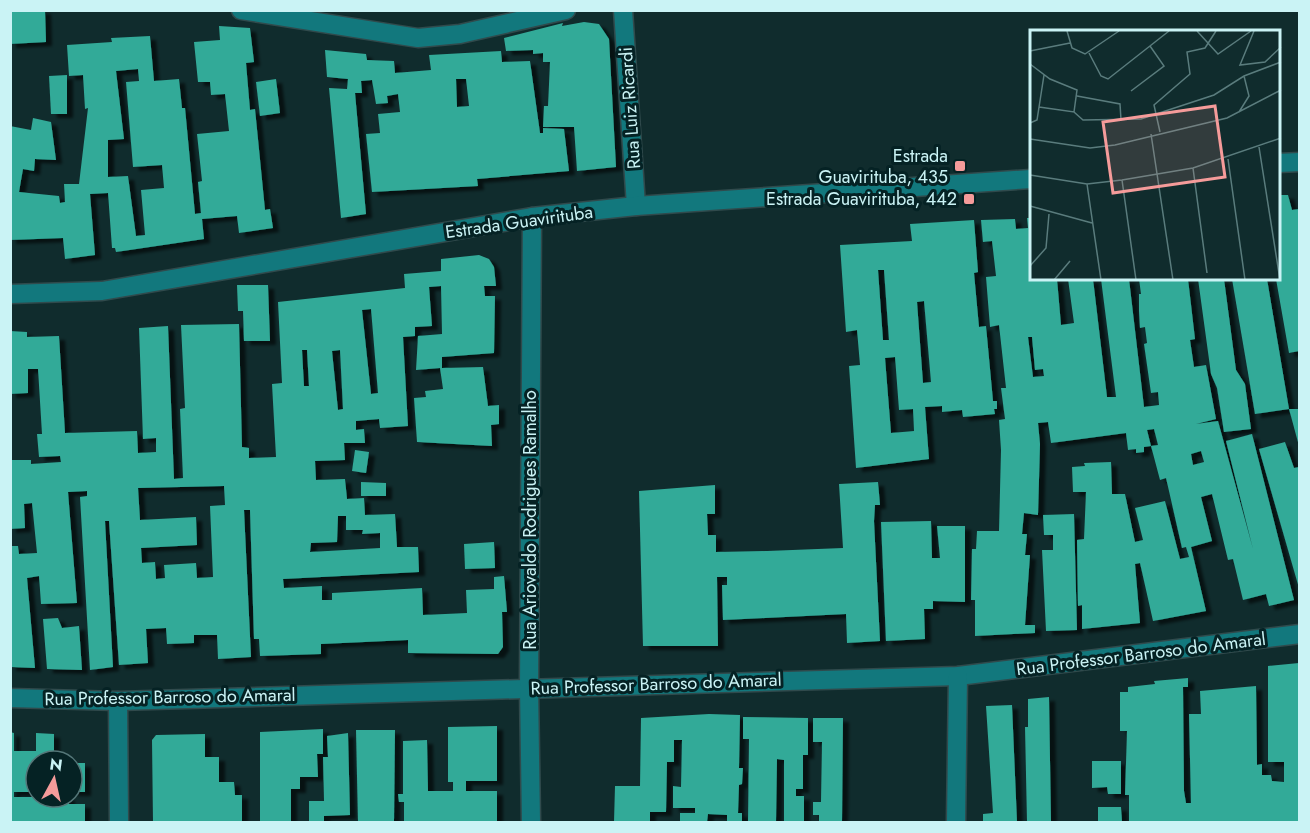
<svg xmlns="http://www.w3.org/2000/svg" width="1310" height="833" font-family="Jost,sans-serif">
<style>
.building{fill:#32aa98;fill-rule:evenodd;filter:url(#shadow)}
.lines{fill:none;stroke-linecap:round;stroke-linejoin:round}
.street-casing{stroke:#304a4c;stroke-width:21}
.secondary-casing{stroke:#304a4c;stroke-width:21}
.street{stroke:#12787d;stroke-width:18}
.secondary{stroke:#12787d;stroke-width:18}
.poi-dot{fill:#f59b9a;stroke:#052224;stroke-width:2}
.labels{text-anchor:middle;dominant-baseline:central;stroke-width:6;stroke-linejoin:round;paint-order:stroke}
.street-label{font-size:18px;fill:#caf3f5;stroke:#052224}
.poi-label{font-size:18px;fill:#caf3f5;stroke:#052224;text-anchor:end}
.inset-road{fill:none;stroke:#5a7c7d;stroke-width:1.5}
.view{fill:#f59b9a;fill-opacity:0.15;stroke:#f59b9a;stroke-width:3}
.inset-edge{fill:none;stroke:#caf3f5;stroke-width:3}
</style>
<defs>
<filter id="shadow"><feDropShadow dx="6" dy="4" stdDeviation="1.5" flood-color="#0009"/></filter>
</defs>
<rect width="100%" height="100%" fill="#102c2d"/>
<g class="building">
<path d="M10,10H45L46,42L10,44Z"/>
<path d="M584,22L599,24L609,39L616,167L577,171L574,127H543L544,106H548L550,62H543V53L533,54V50L506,51L504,38L563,23L562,26Z"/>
<path d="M219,26L250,28L254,62L246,63L250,110L255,109L265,210L270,209L273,228L239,233L237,216L202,219L204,239L116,252L115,248H112L108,193L90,194L95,255L65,259L63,238L10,240V126L31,130L33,118L51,122L56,160L35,159L34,171L23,169L19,192L59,196L60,203L65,202L64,184H79L88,108L85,109L83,75L69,76L67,45L112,42L111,38L150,36L154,81L179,79L182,108H185L195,214L201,213L198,182L202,181L197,134L229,131L225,94L211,95L210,82H198L194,42L220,40ZM138,69L139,81L126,82L133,167L162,165L164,188L141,190L145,235L136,236L128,176L108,177V140L124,139L116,71Z"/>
<path d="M325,50L366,54L367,60L394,61L395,73L431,70L429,55L501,51L502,62L530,61L540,133H543V128L564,129L569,171L477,179L478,186L372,192L366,134L380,133L378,114L400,112L398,94L387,96L388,103L376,104L372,80L361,81L362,93H355L366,214L341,218L329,88L347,89L348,79L327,77ZM456,79H466L469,106L457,107Z"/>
<path d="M67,75V114H51L49,76Z"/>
<path d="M276,79L280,113L260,116L256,82Z"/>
<path d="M1278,195H1288L1292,210L1299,209V351L1289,353L1276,279H1278Z"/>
<path d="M1027,218H1031V279H1057L1061,325L1074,323L1068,279H1093L1107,397H1116L1101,279H1129L1144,407L1159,405L1158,392L1151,393L1144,344L1147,343L1145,327L1140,328L1139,311V294H1141L1139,279H1188L1195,339L1190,340L1194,367L1206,365L1216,419L1196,424L1218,421L1253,549L1226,441L1252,434L1294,600L1269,606L1266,594L1243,600L1233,559L1228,560L1212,494L1201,497L1212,541L1191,547L1206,611L1153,621L1140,563L1135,564L1140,623L1082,629V605L1078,606L1077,540L1084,539L1086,492H1073L1072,467L1085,466L1084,463L1111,462L1112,494H1125L1135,542L1143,540L1135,508L1165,501L1180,559L1189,557L1186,547L1182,548L1166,478L1160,480L1151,446L1158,445L1154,429L1147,430L1151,446L1144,447V452L1136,453V449L1128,450L1126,433L1051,443L1048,422L1038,423L1040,444L1038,515L1024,513L1022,534H1027L1025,555H1030L1025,625H1035V633L975,636V600H971L972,549H976L977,531H999L1001,450L999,420L1005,419L1001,388H1006L999,325L990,327L986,277L996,276L992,241L983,242L981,220L1015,219L1016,229L1028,228ZM1028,337H1032L1035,370L1043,369L1044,376L1033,377ZM1201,451L1204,462L1193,465L1191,454Z"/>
<path d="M974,220L978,272L974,273L979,327L986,326L993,401H997V409H994L995,414L963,417L962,410L942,412V406L925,407L929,459L856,468L849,366L860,365L857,330L846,332L840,245L912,241L910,224ZM878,270H884L889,340H883ZM924,301L931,382L923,383L917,302ZM895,357L899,410L913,409L914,431L891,433L885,358Z"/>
<path d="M479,255L489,259L494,267L496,286H484L485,296H495L494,353L442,357V368L483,367L488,406L499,405V424L491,425L492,446L417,442L414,398L426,397L425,391L443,389L440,368L416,370L418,336L442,334L441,286L429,287L432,326L415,327V336L403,337L408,426L380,428L379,419L356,421V430L364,429L365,443H344L345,460L315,461L316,480L345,479L347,499L364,498L365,515L395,514L397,547H418L419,572L283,579L284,588L322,586V600H332V593L422,588L423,615L467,613L466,590L494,589V577L504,576L507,612H502L503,647L498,654L408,653V640L321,644V654L260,656L259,639H254L250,510H244L251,657L218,659L217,635H194V643L167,644L166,628L146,629L148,663L119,665L109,521H105L113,667L90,670L80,497L87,496V491L68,492L77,603L41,604L39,576L27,578L35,668L10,667L11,546H18L19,554L37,553L32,503L24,504L25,528L10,529V460H31V464L61,462L60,456L39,457L37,434H42L38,369H28V393L10,394V331L27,332V337L59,336L65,433L137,431L138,453L156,452V438L143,439L139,328L168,326L174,479L183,478L180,409L185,408L181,325L239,324L242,447L249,448V458L276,457L272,384L282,383L278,302L405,288L404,274L441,271V259ZM371,309L378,393L371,394L362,310ZM302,350H307L309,386H304ZM340,350L343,409L338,410L332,351ZM224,486L225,505L210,506L213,577L197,578L196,563L164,565L165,578L156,579L155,562L142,563L141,548L197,545L196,517L140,520L138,488ZM338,516H346V530H363L362,534L380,533V548L310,552L311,543L337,542Z"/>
<path d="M1198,279H1224L1236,370L1245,384L1251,429L1224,432L1217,388L1211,374Z"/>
<path d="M1232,279H1267L1289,409L1255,414Z"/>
<path d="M237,285H268L270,341H244L243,311H238Z"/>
<path d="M1289,409H1299V446Z"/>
<path d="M1285,442L1294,468L1299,467V588L1259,449Z"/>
<path d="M355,450L369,452L366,473L352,471Z"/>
<path d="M361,482L386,483V496H361Z"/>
<path d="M878,482L880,505H875L874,521L880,641L847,643L846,614L723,620L722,585H727V577H717L718,646H643L639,491L715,485V514H707L708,535H716V552L767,551L843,548L839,484Z"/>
<path d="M1074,514L1077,630L1046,631L1042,550H1053V535H1044L1043,515Z"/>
<path d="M931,521L932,558H940L937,526H965V602L933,601V609H924L925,639L886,641L881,522Z"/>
<path d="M494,542L495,568L465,569L464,544Z"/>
<path d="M58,618L62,628L79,626L82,670L47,669L43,619Z"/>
<path d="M1299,663V822H1129V795H1125L1127,731H1120V692H1128V687L1155,684L1154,681L1188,678V687H1183L1184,791L1186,803H1191L1189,714H1201L1200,691L1256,686L1257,765L1262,764V775H1271L1272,781L1284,782V762H1268V666Z"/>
<path d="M1049,697L1051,822H1027L1025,727H1028V699Z"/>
<path d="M1012,705L1017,822H983V814L993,813L986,706Z"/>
<path d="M709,714L740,715L739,768H743L742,784L739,785L738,813H742V822H727V815L708,814L707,822H680V813H695V808H673V786L681,787L682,740H674V762H667L666,812H650V822H614L615,786H640L641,718Z"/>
<path d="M743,717L808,718V755H803V789H796V796H804V822H784V760L777,759L776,822H748L749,739H743Z"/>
<path d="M813,718H843L842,822H819V815H813V802H821L822,742H813Z"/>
<path d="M497,726V781H466V791H497V822H404V802H399L398,794H403V741L427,740L428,791H453V782H448V727Z"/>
<path d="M323,729V754H317L318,777H300V789H291V822H260V732Z"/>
<path d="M356,730H395L394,822H358Z"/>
<path d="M10,732L14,733V751H36V733L54,734V761H36V792H14V797H69V804H85V821L10,822Z"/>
<path d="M348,733L350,815L324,816V822H309V801H324L323,757H328L327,736Z"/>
<path d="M205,734V757H219V782H234L235,795H242V822H153L152,740L156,735Z"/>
<path d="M1092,761H1121V794H1108L1107,787L1092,788Z"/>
<rect x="72" y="763" width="13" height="29"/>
<path d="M1098,807H1121L1122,822H1098Z"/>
</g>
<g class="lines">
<defs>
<g id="street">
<path d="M241,10L418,38L460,34L566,10"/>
<path d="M623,10L636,206"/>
<path d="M10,698L118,701L958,676L1300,634"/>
<path d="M118,701L119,822"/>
<path d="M956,822L958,676"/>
</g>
<g id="secondary">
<path d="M1278,163L1300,162"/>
<path d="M10,294L102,291L532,217L636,206L1031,179"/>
<path d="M531,822L529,688L532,217"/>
</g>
</defs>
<use href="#street" class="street-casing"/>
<use href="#secondary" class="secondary-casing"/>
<use href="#street" class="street"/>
<use href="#secondary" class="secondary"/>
</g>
<g class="poi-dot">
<rect x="954" y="160" width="12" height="12" rx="3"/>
<rect x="963" y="193" width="12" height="12" rx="3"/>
</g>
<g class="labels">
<g class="street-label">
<text transform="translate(630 108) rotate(-94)">Rua Luiz Ricardi</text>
<text transform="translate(519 222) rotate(-8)">Estrada Guavirituba</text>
<text transform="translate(530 520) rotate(-90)">Rua Ariovaldo Rodrigues Ramalho</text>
<text transform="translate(1141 654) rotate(-7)">Rua Professor Barroso do Amaral</text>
<text transform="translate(656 684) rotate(-2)">Rua Professor Barroso do Amaral</text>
<text transform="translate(170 697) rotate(-1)">Rua Professor Barroso do Amaral</text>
</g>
<g class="poi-label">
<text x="948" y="156">Estrada<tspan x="948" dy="21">Guavirituba, 435</tspan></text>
<text x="957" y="199">Estrada Guavirituba, 442</text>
</g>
</g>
<g transform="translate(1030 30)">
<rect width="250" height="250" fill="#102c2d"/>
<path class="inset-road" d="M37,1L42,18L55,24L89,1M167,1L188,24L221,1M224,1L210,35L235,32L251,17M0,21L40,13M59,23L71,46L78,49L139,1M0,34L20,49L47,60L44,82L9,77M101,61L134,36L120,16M47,66L90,74L91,90M44,82L53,90L111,89L184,65L214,46L251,32M209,82L219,66L214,46M0,93L7,90L14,45M130,102L124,75L160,44L157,22L175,18L186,1M121,104L143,250M0,109L60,118L85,115L197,88L251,60M229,117L250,250M198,129L215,250M163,138L177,243M0,145L57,154L92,150L163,138L251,108M92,150L106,250M57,154L71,250M0,176L62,193M0,236L16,218L19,184M24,250L40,231"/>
<path class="view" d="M185,76L195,147L83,163L73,92Z"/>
<rect width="250" height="250" class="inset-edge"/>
</g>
<rect width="1310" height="833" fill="none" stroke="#caf3f5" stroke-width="24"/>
<g transform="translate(54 779) rotate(8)"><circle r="28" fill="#052224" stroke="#547678" stroke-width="1.5"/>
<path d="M0-4.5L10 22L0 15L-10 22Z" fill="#f59b9a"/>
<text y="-9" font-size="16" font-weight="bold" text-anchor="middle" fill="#caf3f5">N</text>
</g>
</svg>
